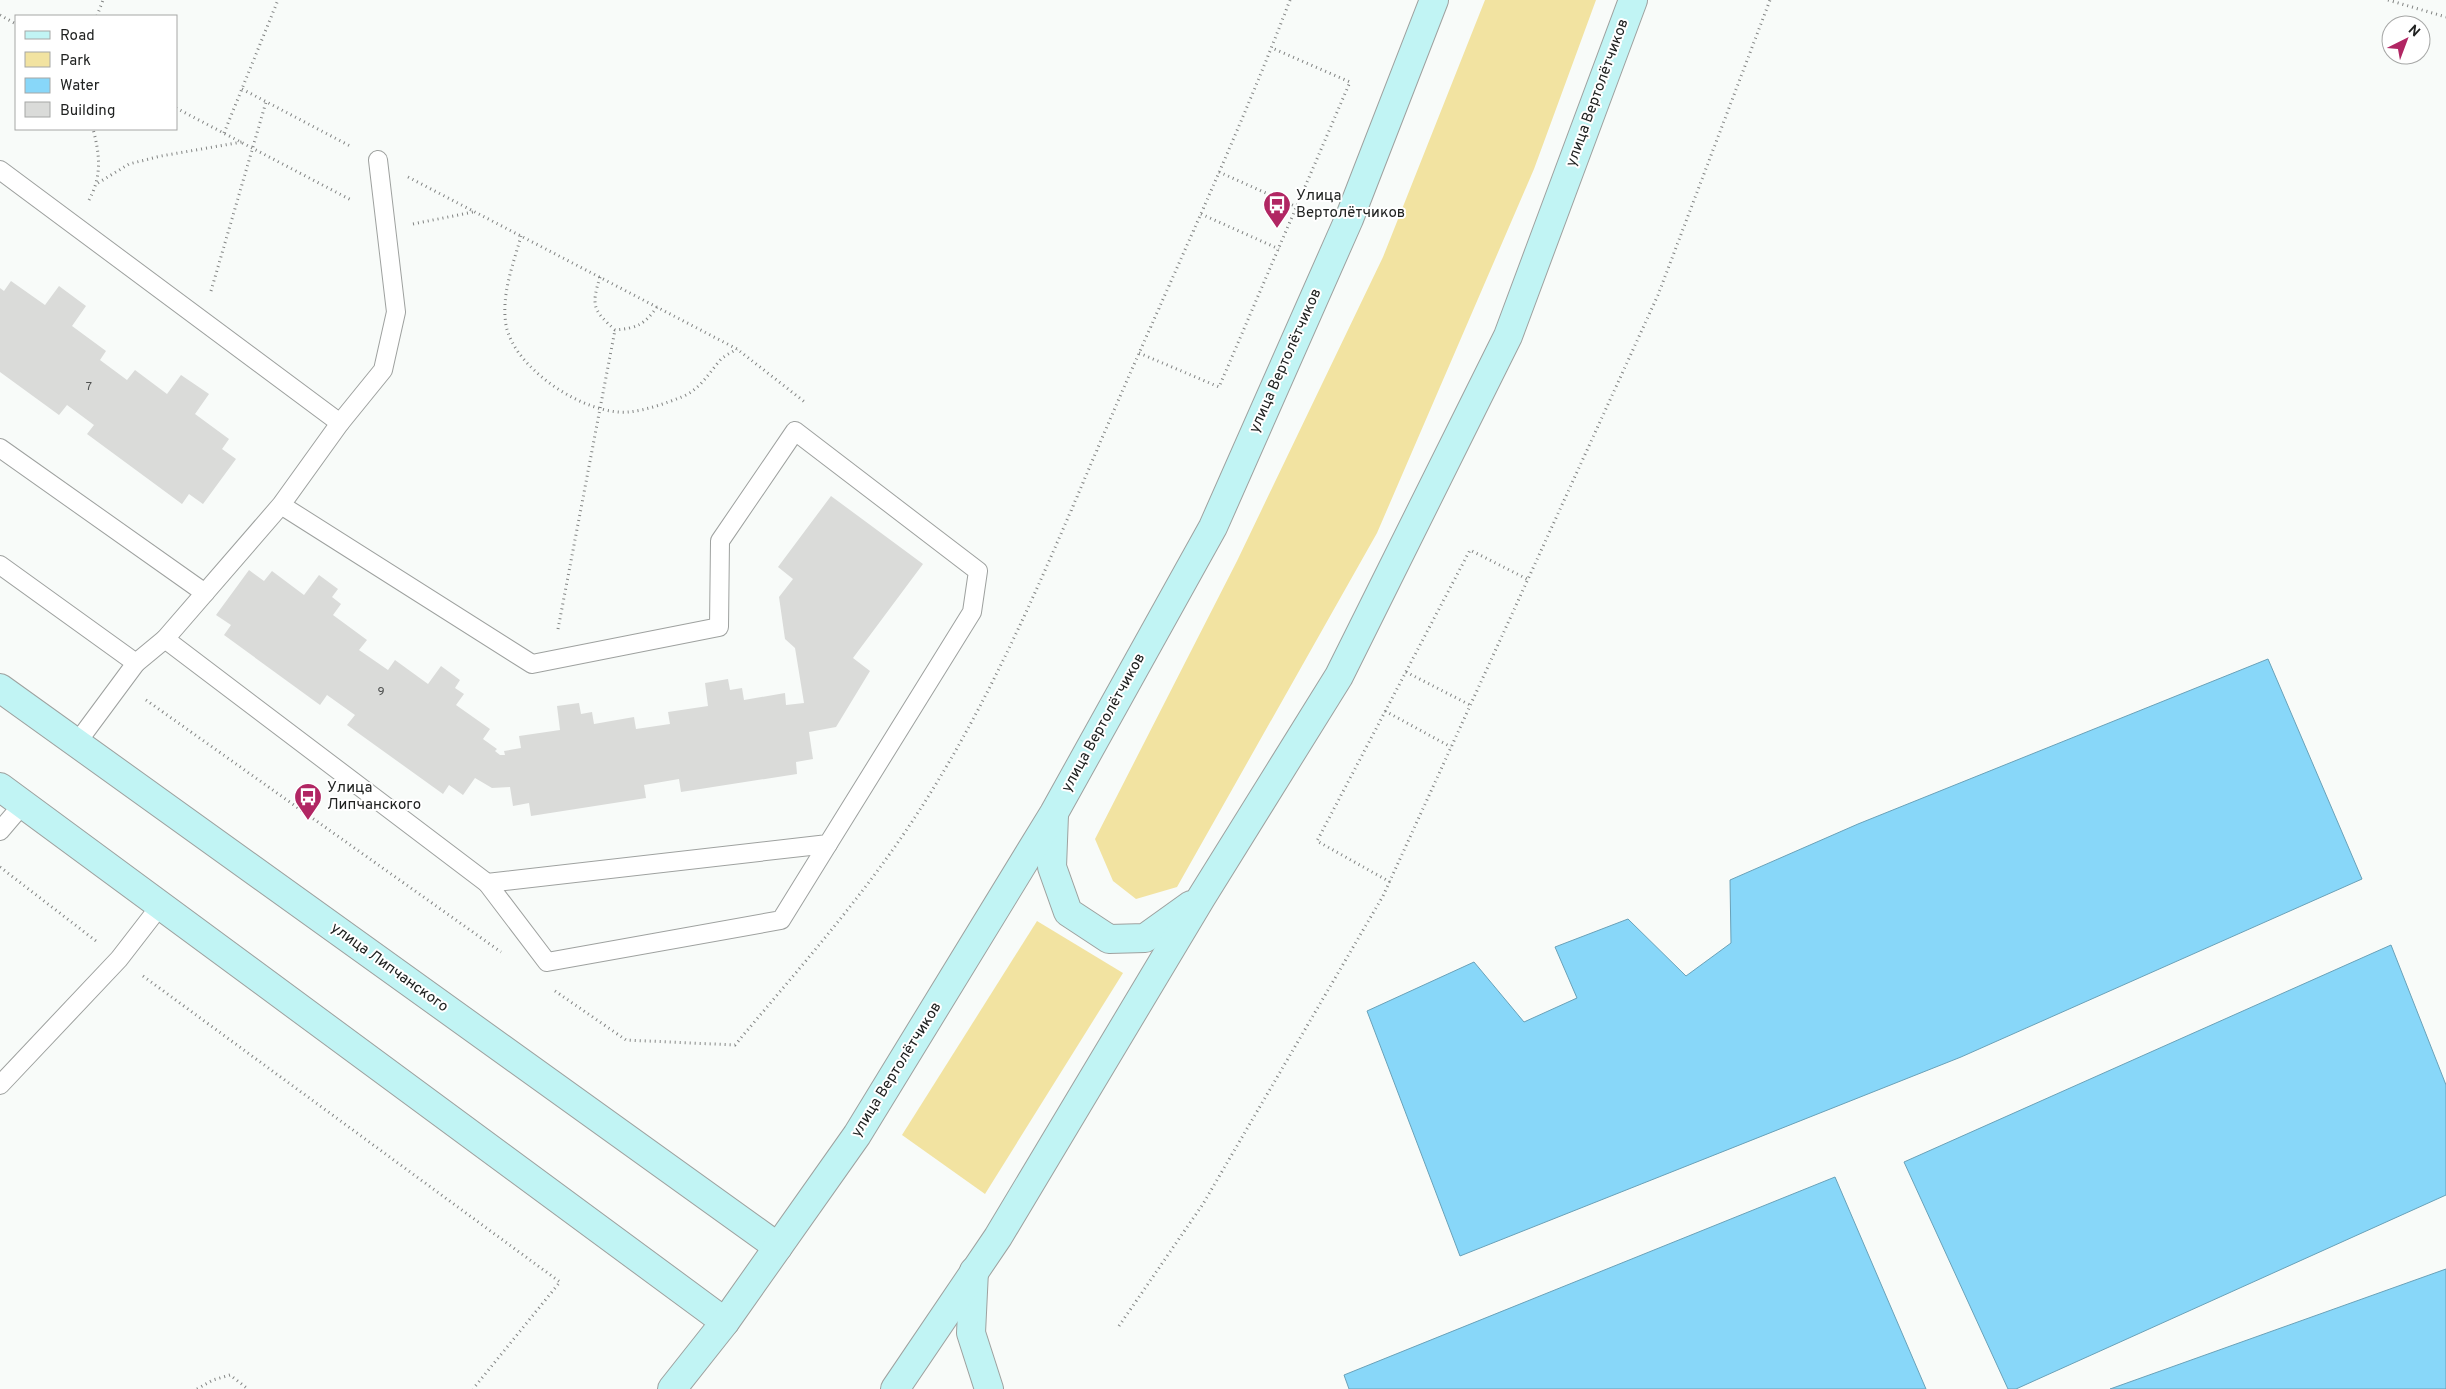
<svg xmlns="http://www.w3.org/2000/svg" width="2446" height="1389" font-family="Overpass,sans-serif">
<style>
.green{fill:#f2e3a1}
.water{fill:#88d7f9;stroke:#69a1b8}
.building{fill:#dadbd9}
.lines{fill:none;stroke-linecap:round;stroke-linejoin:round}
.lane-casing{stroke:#9ea19f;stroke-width:20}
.secondary-casing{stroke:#9ea19f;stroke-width:30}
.path{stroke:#828483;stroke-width:3;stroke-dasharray:1 4;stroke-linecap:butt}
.lane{stroke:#fff;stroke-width:18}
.secondary{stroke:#c1f4f4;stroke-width:28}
.labels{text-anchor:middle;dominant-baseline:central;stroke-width:4;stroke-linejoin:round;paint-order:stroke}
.number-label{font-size:12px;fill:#4e504f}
.street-label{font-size:15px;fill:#202221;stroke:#fff}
.poi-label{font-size:15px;fill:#202221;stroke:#fff;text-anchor:start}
</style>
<rect width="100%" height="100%" fill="#f8fbf9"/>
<g class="green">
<path d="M1485,0H1596L1534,169L1377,533L1177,887L1136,899L1113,881L1095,839L1237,561L1383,257Z"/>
<path d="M1037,921L1123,973L985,1194L902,1135Z"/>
</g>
<g class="water">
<path d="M2268,659L2362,879L1961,1057L1460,1256L1367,1011L1474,962L1524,1022L1577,998L1555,947L1628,919L1686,976L1731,943L1730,880L1858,824Z"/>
<path d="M2391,945L2446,1085V1195L2016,1389H2008L1904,1162Z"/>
<path d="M1835,1177L1926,1389H1349L1344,1375Z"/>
<path d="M2446,1269V1389H2110Z"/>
</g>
<g class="building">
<path d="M11,281L45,305L59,286L86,306L72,326L106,351L100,360L127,380L135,370L167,394L181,375L209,394L195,414L229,439L222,449L236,459L203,504L189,494L182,504L87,434L94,425L67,405L59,415L0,372V288L4,291Z"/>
<path d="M831,496L923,564L853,658L870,671L836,727L809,732L813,759L796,762L797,774L681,792L679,779L644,785L646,798L531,816L529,803L513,806L510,787L492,788L475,778L463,795L449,785L443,794L347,725L355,715L327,695L320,705L224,635L231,625L216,615L249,570L264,581L272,571L304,595L319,575L338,589L332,597L341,604L333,615L367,640L359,650L388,670L395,660L428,684L441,666L460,680L455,688L464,694L456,705L490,729L483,739L497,749L495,751L500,755H505L504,751L521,748L519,736L560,730L557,706L579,703L581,714L592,712L594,724L634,717L636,729L670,724L668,712L708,706L705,683L728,679L730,690L742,688L744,700L785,693L786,705L804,703L795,648L785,639L779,597L793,579L778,567Z"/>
</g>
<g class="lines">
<defs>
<g id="lane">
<path d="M0,170L340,423L281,505L165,639L487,883L828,844L972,612L978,571L795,431L720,541L719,627L532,664L281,505"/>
<path d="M340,423L383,370L396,312L378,160"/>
<path d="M0,448L205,593"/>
<path d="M0,565L136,663L76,744"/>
<path d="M136,663L165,639"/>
<path d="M0,831L23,804"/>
<path d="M487,883L547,962L781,920L828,844"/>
<path d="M0,1085L119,959L160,906"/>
</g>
<g id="secondary">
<path d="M0,688L778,1247"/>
<path d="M0,787L725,1322"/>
<path d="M1054,815L1052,867L1068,912L1109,939L1145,938L1191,905"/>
<path d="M974,1271L971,1333L989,1389"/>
<path d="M672,1389L725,1322L857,1135L1054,813L1213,527L1349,219L1434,0"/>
<path d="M895,1389L998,1237L1201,898L1339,676L1508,336L1633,0"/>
</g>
</defs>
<use href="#lane" class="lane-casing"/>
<use href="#secondary" class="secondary-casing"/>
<g class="path">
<path d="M2388,0L2446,17"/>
<path d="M0,15L16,24"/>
<path d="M97,16L103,0"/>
<path d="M242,89L352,147"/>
<path d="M176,108L353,201"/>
<path d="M224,133L278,0"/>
<path d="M1219,172L1297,207"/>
<path d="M408,177L737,349L806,403"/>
<path d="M98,183L129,164L161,156L242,142"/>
<path d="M89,200C102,176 100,155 93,129"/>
<path d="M1201,214L1279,249"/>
<path d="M413,224L473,212"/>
<path d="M521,236C513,265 501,295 506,325C514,369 586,416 629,412C647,410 667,403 684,396C701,388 709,373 721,359C726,355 732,352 737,349"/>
<path d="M600,277C591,306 593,310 615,330C637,328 644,325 657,307"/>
<path d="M211,291L266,102"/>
<path d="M1139,353L1219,387L1350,82L1272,48"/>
<path d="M558,629L615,330"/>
<path d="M1406,672L1470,705"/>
<path d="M146,700L501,952"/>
<path d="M1385,711L1451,747"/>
<path d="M0,867L96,941"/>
<path d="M1390,882L1317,841L1470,550L1527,579"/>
<path d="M143,976L560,1282L473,1389"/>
<path d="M555,991L626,1040L735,1045C801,966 871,888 926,800C1005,675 1059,537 1118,401C1176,268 1238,136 1290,0"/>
<path d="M1119,1326L1203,1204L1383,896L1658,295L1770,0"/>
<path d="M197,1389L213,1380L230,1375L248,1389"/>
</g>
<use href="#lane" class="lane"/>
<use href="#secondary" class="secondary"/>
</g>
<defs>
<symbol id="bus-pin" viewBox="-11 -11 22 30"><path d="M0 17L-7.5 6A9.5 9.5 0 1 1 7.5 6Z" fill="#b12663" stroke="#fff"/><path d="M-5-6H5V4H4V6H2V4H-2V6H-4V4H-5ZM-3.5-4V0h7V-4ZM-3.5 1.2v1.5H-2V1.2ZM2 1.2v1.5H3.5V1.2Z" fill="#fff"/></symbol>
</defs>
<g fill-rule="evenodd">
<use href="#bus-pin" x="1261" y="189" width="32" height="43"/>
<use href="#bus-pin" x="292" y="781" width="32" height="43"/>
</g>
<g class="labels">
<g class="number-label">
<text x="89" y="387">7</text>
<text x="381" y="692">9</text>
</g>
<g class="street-label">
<text transform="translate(1598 93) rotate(-70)">улица Вертолётчиков</text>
<text transform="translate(1286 361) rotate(-66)">улица Вертолётчиков</text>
<text transform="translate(1104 723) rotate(-61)">улица Вертолётчиков</text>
<text transform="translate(389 968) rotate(36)">улица Липчанского</text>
<text transform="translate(897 1070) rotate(-58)">улица Вертолётчиков</text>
</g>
<g class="poi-label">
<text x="1296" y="196">Улица<tspan x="1296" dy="17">Вертолётчиков</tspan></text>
<text x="327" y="788">Улица<tspan x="327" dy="17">Липчанского</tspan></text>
</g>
</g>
<rect x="15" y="15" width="162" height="115" fill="#ffffff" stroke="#a6a7a6"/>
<rect x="25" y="31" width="25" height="8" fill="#c1f4f4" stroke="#a6a7a6"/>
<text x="60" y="40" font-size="15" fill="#202221">Road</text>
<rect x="25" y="52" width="25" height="15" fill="#f2e3a1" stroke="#a6a7a6"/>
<text x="60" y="65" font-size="15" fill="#202221">Park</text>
<rect x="25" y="78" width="25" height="15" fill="#88d7f9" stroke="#a6a7a6"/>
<text x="60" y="90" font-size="15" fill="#202221">Water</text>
<rect x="25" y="102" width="25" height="15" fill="#dadbd9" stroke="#a6a7a6"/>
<text x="60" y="115" font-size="15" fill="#202221">Building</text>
<g transform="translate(2406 40) rotate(42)"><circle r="24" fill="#ffffff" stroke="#a6a7a6"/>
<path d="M0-4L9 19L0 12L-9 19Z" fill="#b12663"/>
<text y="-8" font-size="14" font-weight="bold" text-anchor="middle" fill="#202221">N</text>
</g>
</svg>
